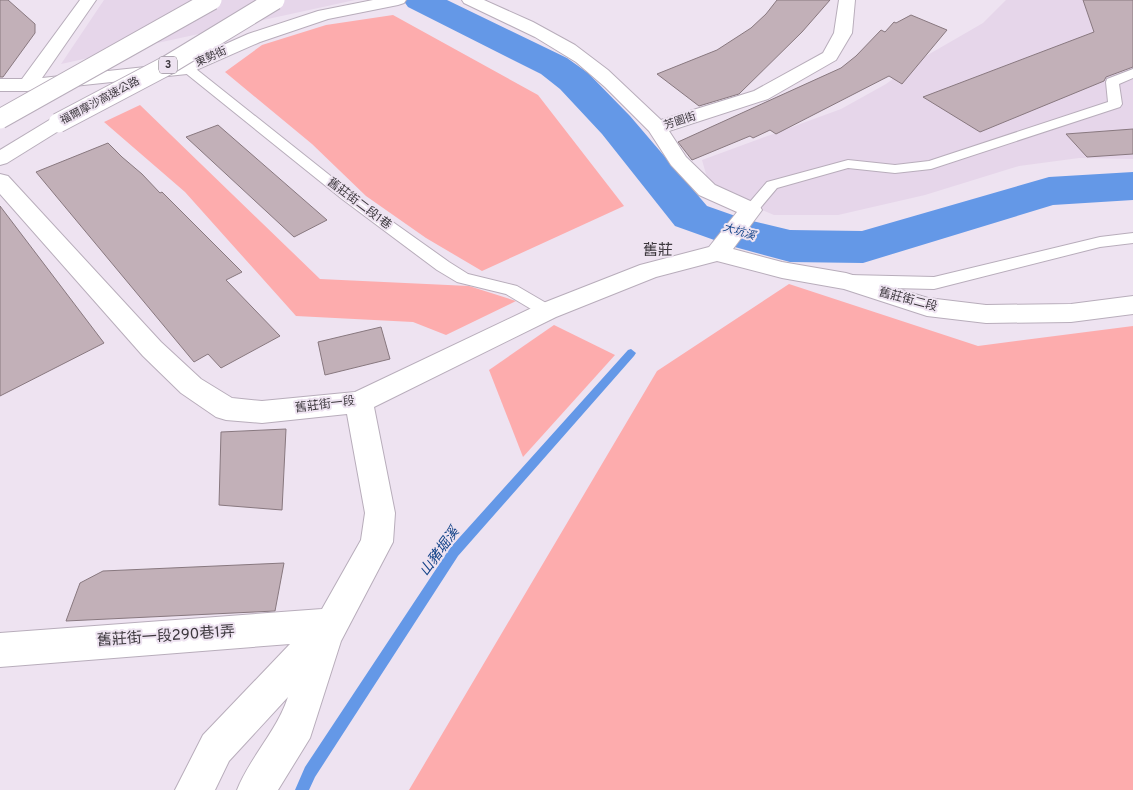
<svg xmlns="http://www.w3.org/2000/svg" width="1133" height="790" font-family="Overpass,'Noto Sans TC',sans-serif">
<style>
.built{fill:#e6d6ea}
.green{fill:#fdacad}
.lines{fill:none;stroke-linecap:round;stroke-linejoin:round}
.stream{fill:#6498e7;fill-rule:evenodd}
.river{fill:#6498e7;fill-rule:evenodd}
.building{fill:#c2b0b8;stroke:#88787f}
.lane-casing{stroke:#b8adbb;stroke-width:2}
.street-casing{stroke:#b8adbb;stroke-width:2}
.highway-casing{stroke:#b8adbb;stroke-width:2}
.lane{fill:#fff;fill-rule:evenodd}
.street{fill:#fff;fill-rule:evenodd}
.highway{fill:#fff;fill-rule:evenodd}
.highway-bridge-casing{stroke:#b8adbb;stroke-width:21;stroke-linecap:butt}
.highway-bridge{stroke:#fff;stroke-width:19}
.labels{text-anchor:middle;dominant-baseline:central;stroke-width:4;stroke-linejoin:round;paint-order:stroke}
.far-street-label{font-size:11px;fill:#3d383e;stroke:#eee3f1}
.shield{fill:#eee3f1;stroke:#726b74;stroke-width:1}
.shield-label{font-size:11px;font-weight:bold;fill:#3d383e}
.far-water-label{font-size:11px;font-style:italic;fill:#124288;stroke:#eee3f1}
.street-label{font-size:12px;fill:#3d383e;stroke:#eee3f1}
.water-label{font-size:14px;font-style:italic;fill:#124288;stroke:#eee3f1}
.quarter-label{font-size:15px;fill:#3d383e;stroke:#eee3f1}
.near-street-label{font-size:15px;fill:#3d383e;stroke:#eee3f1}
</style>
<rect width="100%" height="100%" fill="#eee3f1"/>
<g class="built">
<path d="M104,0H355L61,64Z"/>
<path d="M1006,0H1133V159L1079,158L1019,166L925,195L838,215H774L710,188L702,160L841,109L886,84L919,60L983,23Z"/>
</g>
<g class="green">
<path d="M393,15L538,95L624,206L482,271L426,238L366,196L312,144L225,72L262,45L326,25Z"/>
<path d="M140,105L320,279L469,286L516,301L446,335L413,322L296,316L185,192L104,122Z"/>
<path d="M789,284L978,346L1133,326V790H409L657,371Z"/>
<path d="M554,325L615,355L523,457L489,370Z"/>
</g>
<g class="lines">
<path class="stream" d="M631,349L636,353L634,356L458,556L315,777L309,790H295L305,767L450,548L628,350Z"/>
<path class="river" d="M403,0H447L567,58L588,73L630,116L707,206L744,219L790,230L862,231L1049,177L1133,172V200L1053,205L863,263L790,262L731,246L675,226L602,134L560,89L541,74L408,7Z"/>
</g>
<g class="building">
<path d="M0,0H8L35,24V33L3,77H0Z"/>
<path d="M777,0H830L802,32L739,94L699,106L657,74L717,50L751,28L766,14Z"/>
<path d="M1083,0H1133V67L1106,77L1104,81L980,132L923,97L1094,32Z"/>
<path d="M911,15L947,30L902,84L889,76L776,134L770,130L753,138L750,136L692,160L678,142L841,68L856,56L881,30L885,32L894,22L896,23Z"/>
<path d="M218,125L327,220L294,237L186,137Z"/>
<path d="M1133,129V154L1087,157L1066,134Z"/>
<path d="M108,143L122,157L142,174L160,193L162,192L242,272L226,280L280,336L221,368L208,354L194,362L36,172Z"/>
<path d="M0,206L104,343L0,396Z"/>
<path d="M381,327L390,359L325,375L318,342Z"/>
<path d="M286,429L282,510L219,505L221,432Z"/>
<path d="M284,563L275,611L66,621L80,583L103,571Z"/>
</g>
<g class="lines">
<defs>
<g id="lane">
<path d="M187,64L191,65L352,193L449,262L468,274L517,286L553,307L556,311L553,315L547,317L541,315L506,294L457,282L437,270L342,199L183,71L181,68L183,65Z"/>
<path d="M1133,69V78L1119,84L1122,104L1120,107L931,169L895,173L848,168L777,188L756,213H746L743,210L767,182L848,160L895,165L929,161L1108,102L1106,82L1107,79Z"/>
<path d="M1133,233V243L1100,247L934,289L849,287L843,285L841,281L843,277L849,275L934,277L1100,237Z"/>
</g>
<g id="street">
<path d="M80,0H96L42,78L183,63L248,34L318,11L373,0H406L404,3L398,5L328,19L260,42L187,74L27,91H0V79H22Z"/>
<path d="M462,0H484L533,22L575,45L608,70L661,120L754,91L823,53L834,33L839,0H855L852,33L836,60L768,99L669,131L686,157L715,185L759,205L762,210L733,249L782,262L846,273L928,298L986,305L1071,304L1133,296V314L1071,322L986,323L927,316L844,289L782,278L717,261L656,277L556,317L374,407L395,513L393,542L341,641L310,738L278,790H237C250,757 277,731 288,697L229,761L215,790H175L203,735L290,644L0,667V633L322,609L361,540L365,513L347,414L262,423L226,420L216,417L181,393L143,356L0,194V174L8,176L161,342L201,379L232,398L262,401L355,392L538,305L640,265L709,247L737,212L699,195L671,165L649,131L605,87L576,62L535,37L464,3Z"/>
</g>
<path id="highway" d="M58,117L65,119L68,123L65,127L7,163L0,165V150L51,119Z"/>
</defs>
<use href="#lane" class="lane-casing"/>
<use href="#street" class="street-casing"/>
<use href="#highway" class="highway-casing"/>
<use href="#lane" class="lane"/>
<use href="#street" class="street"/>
<use href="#highway" class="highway"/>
<defs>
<g id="highway-bridge">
<path d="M0,119L212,0"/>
<path d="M58,123L168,65L275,0"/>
</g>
</defs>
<use href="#highway-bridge" class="highway-bridge-casing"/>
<use href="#highway-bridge" class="highway-bridge"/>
</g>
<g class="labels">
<g class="far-street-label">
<text transform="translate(211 57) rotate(-24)">東勢街</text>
<text transform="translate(100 101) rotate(-28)">福爾摩沙高速公路</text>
<text transform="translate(680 121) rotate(-18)">芳園街</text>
</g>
<rect class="shield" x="159" y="56.5" width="18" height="17" rx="4"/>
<g class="shield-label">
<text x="168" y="65">3</text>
</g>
<g class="far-water-label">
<text transform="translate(739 232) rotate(16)">大坑溪</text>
</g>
<g class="street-label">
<text transform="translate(359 204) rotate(37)">舊莊街二段1巷</text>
<text transform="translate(908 300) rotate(15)">舊莊街二段</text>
<text transform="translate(325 405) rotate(-7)">舊莊街一段</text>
</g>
<g class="water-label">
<text transform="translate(440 552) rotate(-54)">山豬堀溪</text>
</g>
<g class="quarter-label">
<text x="658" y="251">舊莊</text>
</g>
<g class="near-street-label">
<text transform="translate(166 637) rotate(-4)">舊莊街一段290巷1弄</text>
</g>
</g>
</svg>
